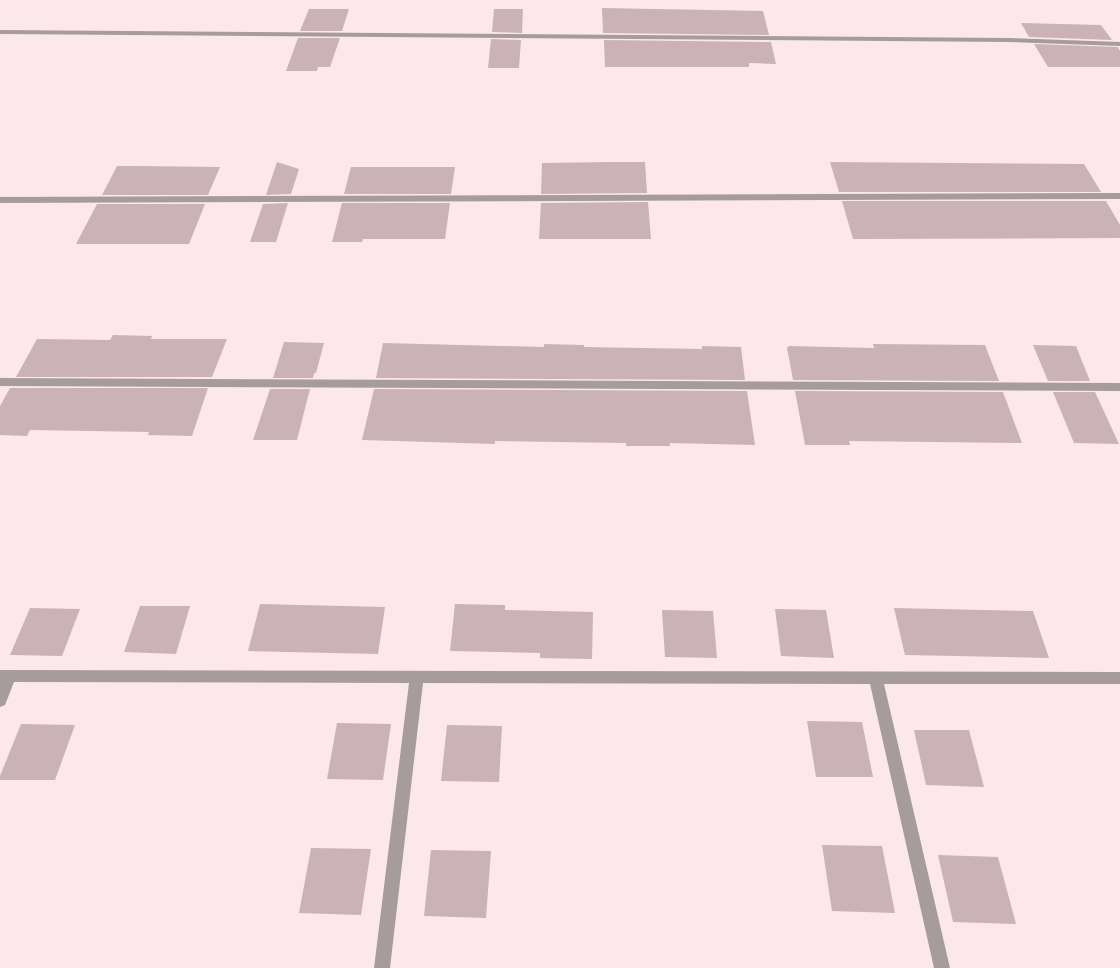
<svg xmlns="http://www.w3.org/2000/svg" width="1120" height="968" font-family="Mulish,sans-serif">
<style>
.building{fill:#cab2b6}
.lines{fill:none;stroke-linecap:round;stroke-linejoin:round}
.street{fill:#a69c9d;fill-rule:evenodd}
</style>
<rect width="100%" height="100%" fill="#fce8ea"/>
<g class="building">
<path d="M602,8L763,11L769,35L603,33Z"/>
<path d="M309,9H349L342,31H300Z"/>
<path d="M494,9H523L522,33L492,32Z"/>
<path d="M1021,23L1101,25L1112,40L1029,37Z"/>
<path d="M298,38H340L330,67H318L317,71H286Z"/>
<path d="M491,39L521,40L519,68H488Z"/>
<path d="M604,40L771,42L776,64L749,63V67H605Z"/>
<path d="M1034,44L1118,47L1120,51V67H1048Z"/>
<path d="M277,162L299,169L291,194L266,195Z"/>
<path d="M610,162H645L647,193L541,194L542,163Z"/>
<path d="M830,162L1084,164L1101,192H839Z"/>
<path d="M117,166H136L220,167L208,195H102Z"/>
<path d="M351,167H455L451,194H344Z"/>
<path d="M842,201H1106L1120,225V238L853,239Z"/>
<path d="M648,202L651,239H539L541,203Z"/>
<path d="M288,203L276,242H250L263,204Z"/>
<path d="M342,203H450L445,239H363L362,242H332Z"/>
<path d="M97,204H205L189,244H76Z"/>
<path d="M113,335L152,336L151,339H227L212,377H16L37,339L110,340Z"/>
<path d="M284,342L324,343L316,373H314L313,378H273Z"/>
<path d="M383,343L544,347V344L584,345V347L702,349V346L741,347L745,380L376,378Z"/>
<path d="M873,344L985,345L999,381L793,380L787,348L789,346L874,348Z"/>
<path d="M1033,345L1076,346L1090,381H1048Z"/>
<path d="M10,388H208L192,436L148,435L149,432L30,430L27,436L0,435V406Z"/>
<path d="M270,389H310L297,440H253Z"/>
<path d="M374,389L747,391L755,445L670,443V446H626V443L495,441V444L362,440Z"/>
<path d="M795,391L1003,392L1022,443L849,441L850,445H805Z"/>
<path d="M1053,392H1095L1119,444L1074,443Z"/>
<path d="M260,604L385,607L378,654L248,651Z"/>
<path d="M455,604L505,605V610L593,612L592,659L540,658V653L450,651Z"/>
<path d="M140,606H190L176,654L124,652Z"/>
<path d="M30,608L80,609L62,656L10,655Z"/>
<path d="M894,608L1033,611L1049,658L905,655Z"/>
<path d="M775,609L826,610L834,658L781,656Z"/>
<path d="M662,610L713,611L717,658L665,657Z"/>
<path d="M807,721L862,722L873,777H816Z"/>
<path d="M337,723L391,724L383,780L327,779Z"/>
<path d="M21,724L75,725L55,780H0V776Z"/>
<path d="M447,725L502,726L499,782L441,781Z"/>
<path d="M914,730H969L984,787L926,785Z"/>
<path d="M822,845L882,846L895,913L832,911Z"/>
<path d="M311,848L371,849L361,915L299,913Z"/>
<path d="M431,850L491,851L486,918L424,916Z"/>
<path d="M938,855L998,857L1016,924L953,922Z"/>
</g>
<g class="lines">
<g class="street">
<path d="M0,30L1008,38L1120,42V46L1008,42L0,34Z"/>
<path d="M1120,193V199L0,203V197Z"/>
<path d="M0,378L1120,383V391L0,386Z"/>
<path d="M0,670L1120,672V684H884L950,968H934L870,684L423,683L390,968H374L409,683L14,682L5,705L0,707Z"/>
</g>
</g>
</svg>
